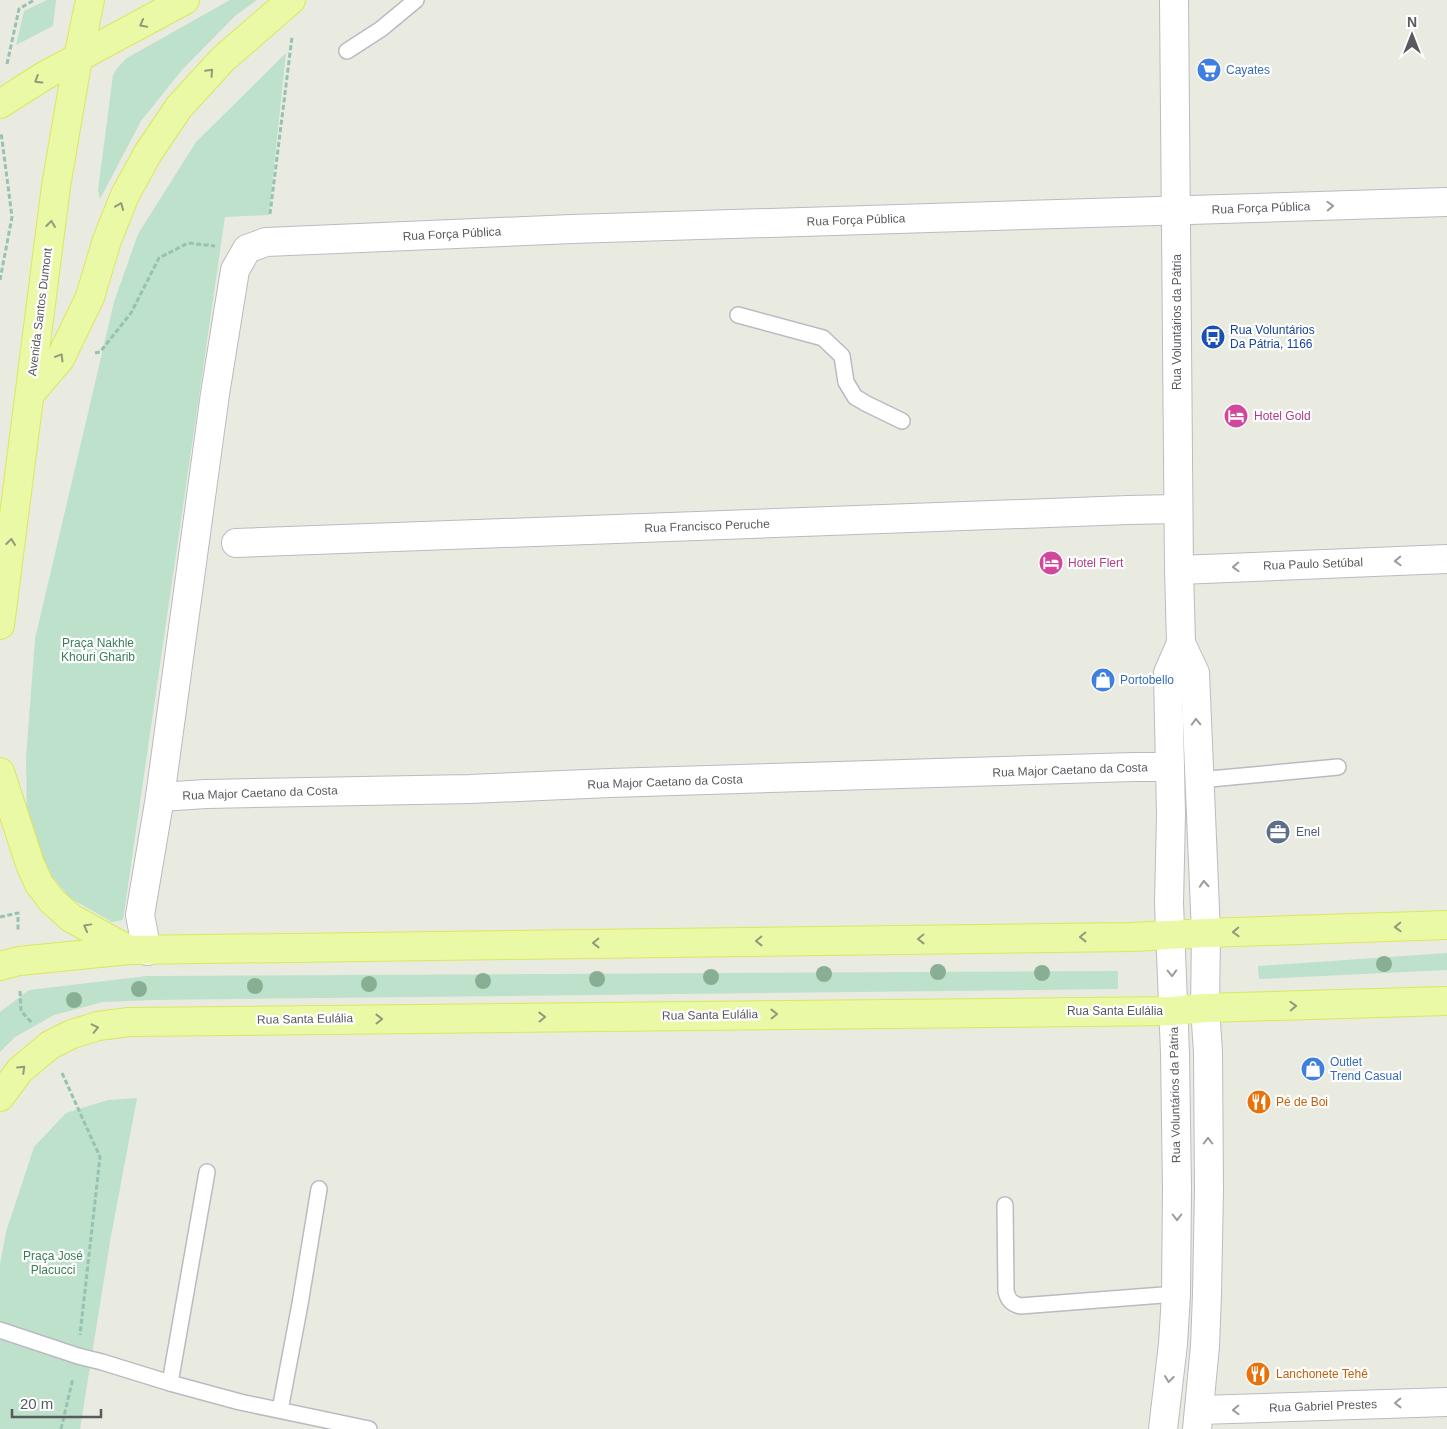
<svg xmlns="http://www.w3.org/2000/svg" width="1447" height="1429" font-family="Arial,sans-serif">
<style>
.green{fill:#bde1ca}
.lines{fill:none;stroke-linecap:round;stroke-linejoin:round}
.lane-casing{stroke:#bbbac1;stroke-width:18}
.street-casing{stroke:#bbbac1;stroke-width:30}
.secondary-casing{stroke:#bbbbc3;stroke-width:30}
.primary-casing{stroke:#dce75c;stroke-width:30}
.path{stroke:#97c1b2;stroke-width:3;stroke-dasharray:5 2.5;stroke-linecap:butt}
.lane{stroke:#fff;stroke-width:15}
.street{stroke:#fff;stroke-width:28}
.secondary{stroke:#fff;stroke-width:28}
.primary{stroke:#e9f9a6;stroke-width:28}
.tree{fill:#88af94}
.oneway{stroke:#93997c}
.oneway2{stroke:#9b9ba0}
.labels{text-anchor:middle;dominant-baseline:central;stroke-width:4.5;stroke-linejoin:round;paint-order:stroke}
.shop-label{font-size:12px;fill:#366cbe;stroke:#fff;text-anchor:start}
.street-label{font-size:12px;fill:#595960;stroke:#fff}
.transit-label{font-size:12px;fill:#164399;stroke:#fff;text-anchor:start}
.hotel-label{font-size:12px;fill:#b23c85;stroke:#fff;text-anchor:start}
.park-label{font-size:12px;fill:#397e55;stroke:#fff}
.service-label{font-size:12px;fill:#4e5e75;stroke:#fff;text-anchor:start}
.food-label{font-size:12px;fill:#c56008;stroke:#fff;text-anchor:start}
</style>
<rect width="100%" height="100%" fill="#e9ebe0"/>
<g class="green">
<path d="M47,0H56L53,26L16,45L24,11Z"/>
<path d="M230,0H257L235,16L182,70L141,121L100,199L98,190L113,75L118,67L127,58Z"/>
<path d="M286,53L269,215L225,217L123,920L112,922L70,898L42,865L27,823L26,758L35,639L114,302L138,234L196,142Z"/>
<path d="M1447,953V970L1259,979L1258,966Z"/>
<path d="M1118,971V989L152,1000L103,1002L54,1015L15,1037L0,1052V1012L29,990L147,976Z"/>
<path d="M137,1098L111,1236L80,1429H0V1264L6,1232L34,1147L66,1113L108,1100Z"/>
</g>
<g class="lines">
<defs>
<g id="lane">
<path d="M347,51L381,29L416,0"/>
<path d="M738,315L823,338L842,356L846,382L855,397L867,404L902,421"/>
<path d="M1199,780L1338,767"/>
<path d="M1005,1205L1006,1291C1008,1300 1011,1303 1020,1306L1176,1294"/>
<path d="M0,1330L78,1356L102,1362L170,1383L240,1402L369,1429"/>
<path d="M170,1383L207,1172"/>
<path d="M280,1410L300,1304L319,1189"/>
</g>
<g id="street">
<path d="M236,543L1128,510L1178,509"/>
<path d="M1179,570L1447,559"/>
<path d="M160,797L206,794L470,789L610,783L1134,767H1170"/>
<path d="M147,951L140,915L160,797L215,394L235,270L247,249L266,242L572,229L1447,202"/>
<path d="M1200,1410L1447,1402"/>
</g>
<g id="secondary">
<path d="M1174,0L1179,570L1181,643L1195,673L1206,933L1205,1008L1208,1052L1209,1190L1207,1294L1205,1346L1197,1429"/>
<path d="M1163,1429L1173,1344L1176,1294L1177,1190L1175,1053L1169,903L1171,815L1168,673L1181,643"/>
</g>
<g id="primary">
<path d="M0,104L44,76L185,0"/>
<path d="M30,394L60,359L90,297L107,240L125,195L148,153L179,107L223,59L291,0"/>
<path d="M0,625L56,186L78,58L90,0"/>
<path d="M0,772L30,864L39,884L52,901L71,918L129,950"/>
<path d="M0,966L19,961L129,950L1132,937L1206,933L1447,925"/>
<path d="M0,1097L20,1070L50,1045L72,1034L98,1026L129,1022L1173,1011L1205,1008L1447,1001"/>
</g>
</defs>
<use href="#lane" class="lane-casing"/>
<use href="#street" class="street-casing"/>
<use href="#secondary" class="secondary-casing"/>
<use href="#primary" class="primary-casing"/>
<g class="path">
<path d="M7,64L19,9L34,0"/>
<path d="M270,214L292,37"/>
<path d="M0,280L12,217L1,132"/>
<path d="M95,353L100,352L131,313L159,258L188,243L215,246"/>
<path d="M0,917L18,913V932"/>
<path d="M20,991L21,1011L32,1023"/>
<path d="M62,1073L100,1157L80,1335"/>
<path d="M61,1429L73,1378"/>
</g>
<use href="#lane" class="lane"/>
<use href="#street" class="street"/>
<use href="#secondary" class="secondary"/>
<use href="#primary" class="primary"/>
</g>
<g class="tree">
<circle cx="1384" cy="964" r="8"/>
<circle cx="938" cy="972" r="8"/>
<circle cx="1042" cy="973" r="8"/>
<circle cx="824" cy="974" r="8"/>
<circle cx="711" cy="977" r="8"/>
<circle cx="597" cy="979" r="8"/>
<circle cx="483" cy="981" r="8"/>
<circle cx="369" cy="984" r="8"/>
<circle cx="255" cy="986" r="8"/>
<circle cx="139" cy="989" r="8"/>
<circle cx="74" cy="1000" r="8"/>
</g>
<defs><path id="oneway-chevron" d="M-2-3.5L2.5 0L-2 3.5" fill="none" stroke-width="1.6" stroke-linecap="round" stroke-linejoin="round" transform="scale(1.25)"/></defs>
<g class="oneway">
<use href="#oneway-chevron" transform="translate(143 24) rotate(152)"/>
<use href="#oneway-chevron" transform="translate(210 72) rotate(-47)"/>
<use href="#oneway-chevron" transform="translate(38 80) rotate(148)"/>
<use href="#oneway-chevron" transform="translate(120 206) rotate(-68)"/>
<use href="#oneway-chevron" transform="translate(51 224) rotate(-83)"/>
<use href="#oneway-chevron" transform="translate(60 357) rotate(-59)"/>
<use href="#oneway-chevron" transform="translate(11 542) rotate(-83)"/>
<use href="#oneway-chevron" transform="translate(87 927) rotate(-151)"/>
<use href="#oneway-chevron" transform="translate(1398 927) rotate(178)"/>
<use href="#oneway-chevron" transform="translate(1236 932) rotate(178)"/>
<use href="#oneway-chevron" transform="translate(1083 937) rotate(179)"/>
<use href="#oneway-chevron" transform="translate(921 939) rotate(179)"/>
<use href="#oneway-chevron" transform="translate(759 941) rotate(179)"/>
<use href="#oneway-chevron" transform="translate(596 943) rotate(179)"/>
<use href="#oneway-chevron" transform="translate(1293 1006) rotate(-2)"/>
<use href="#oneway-chevron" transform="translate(774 1014) rotate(-1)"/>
<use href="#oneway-chevron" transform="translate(542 1017) rotate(-1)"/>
<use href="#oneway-chevron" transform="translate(379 1019) rotate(-1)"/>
<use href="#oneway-chevron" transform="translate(95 1028) rotate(-13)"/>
<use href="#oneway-chevron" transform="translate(22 1069) rotate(-44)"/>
</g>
<g class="oneway2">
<use href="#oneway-chevron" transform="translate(1330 206) rotate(-2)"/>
<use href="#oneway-chevron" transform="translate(1398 561) rotate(178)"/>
<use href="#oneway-chevron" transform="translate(1236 567) rotate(178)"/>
<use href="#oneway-chevron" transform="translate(1196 722) rotate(-92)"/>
<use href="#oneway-chevron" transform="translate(1204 884) rotate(-93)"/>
<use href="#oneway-chevron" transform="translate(1172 973) rotate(88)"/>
<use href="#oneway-chevron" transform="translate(1208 1141) rotate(-90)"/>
<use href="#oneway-chevron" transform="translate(1177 1217) rotate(90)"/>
<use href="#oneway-chevron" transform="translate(1169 1379) rotate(97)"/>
<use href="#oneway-chevron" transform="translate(1398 1403) rotate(179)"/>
<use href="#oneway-chevron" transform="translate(1236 1410) rotate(178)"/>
</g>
<defs>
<symbol id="supermarket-disc" viewBox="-11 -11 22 22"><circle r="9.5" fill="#3f7fe0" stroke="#fff"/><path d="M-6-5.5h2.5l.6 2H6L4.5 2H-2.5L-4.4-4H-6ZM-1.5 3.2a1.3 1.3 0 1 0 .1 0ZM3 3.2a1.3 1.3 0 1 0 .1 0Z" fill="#fff"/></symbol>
<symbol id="bus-disc" viewBox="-11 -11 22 22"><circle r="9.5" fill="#1a4fb4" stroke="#fff"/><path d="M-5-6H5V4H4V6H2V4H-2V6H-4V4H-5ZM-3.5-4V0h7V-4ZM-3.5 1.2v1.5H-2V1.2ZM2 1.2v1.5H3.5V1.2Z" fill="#fff"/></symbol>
<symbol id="hotel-disc" viewBox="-11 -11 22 22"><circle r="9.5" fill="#d1479c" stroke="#fff"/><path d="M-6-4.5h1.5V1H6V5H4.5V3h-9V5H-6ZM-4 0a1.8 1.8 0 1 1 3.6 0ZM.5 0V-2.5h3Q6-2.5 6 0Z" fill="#fff"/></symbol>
<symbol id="shop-disc" viewBox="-11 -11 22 22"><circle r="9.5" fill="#3f7fe0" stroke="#fff"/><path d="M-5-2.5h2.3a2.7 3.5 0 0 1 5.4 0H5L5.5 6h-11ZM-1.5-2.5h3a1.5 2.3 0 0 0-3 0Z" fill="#fff"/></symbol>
<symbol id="office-disc" viewBox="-11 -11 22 22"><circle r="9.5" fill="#5c6f8a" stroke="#fff"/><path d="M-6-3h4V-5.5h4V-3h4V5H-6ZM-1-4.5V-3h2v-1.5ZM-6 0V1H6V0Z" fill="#fff"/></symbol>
<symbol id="restaurant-disc" viewBox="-11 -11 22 22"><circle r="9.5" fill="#e8710a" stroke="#fff"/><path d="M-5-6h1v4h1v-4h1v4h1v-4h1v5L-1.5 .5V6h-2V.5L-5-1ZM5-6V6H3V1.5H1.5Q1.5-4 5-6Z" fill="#fff"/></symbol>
</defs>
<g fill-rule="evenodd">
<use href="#supermarket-disc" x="1195" y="56" width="28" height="28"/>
<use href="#bus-disc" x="1199" y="323" width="28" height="28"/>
<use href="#hotel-disc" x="1222" y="402" width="28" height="28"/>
<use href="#hotel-disc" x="1037" y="549" width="28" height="28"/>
<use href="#shop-disc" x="1089" y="666" width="28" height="28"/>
<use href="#office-disc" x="1264" y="818" width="28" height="28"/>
<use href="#shop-disc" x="1299" y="1055" width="28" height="28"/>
<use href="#restaurant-disc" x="1245" y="1088" width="28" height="28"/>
<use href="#restaurant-disc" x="1244" y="1360" width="28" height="28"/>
</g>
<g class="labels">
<g class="shop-label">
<text x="1226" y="70">Cayates</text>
<text x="1120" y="680">Portobello</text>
<text x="1330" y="1062">Outlet<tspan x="1330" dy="14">Trend Casual</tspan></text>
</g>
<g class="street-label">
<text transform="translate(1261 208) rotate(-2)">Rua Força Pública</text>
<text transform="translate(856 220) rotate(-2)">Rua Força Pública</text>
<text transform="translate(452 234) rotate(-3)">Rua Força Pública</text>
<text transform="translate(40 312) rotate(-83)">Avenida Santos Dumont</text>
<text transform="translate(1177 322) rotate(-90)">Rua Voluntários da Pátria</text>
<text transform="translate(707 526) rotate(-2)">Rua Francisco Peruche</text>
<text transform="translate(1313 564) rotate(-2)">Rua Paulo Setúbal</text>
<text transform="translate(1070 770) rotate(-2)">Rua Major Caetano da Costa</text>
<text transform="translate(665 782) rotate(-2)">Rua Major Caetano da Costa</text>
<text transform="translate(260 793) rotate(-2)">Rua Major Caetano da Costa</text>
<text x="1115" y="1011">Rua Santa Eulália</text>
<text transform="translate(710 1015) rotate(-1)">Rua Santa Eulália</text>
<text transform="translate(305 1019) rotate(-1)">Rua Santa Eulália</text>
<text transform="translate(1175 1095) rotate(-91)">Rua Voluntários da Pátria</text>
<text transform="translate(1323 1406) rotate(-2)">Rua Gabriel Prestes</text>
</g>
<g class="transit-label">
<text x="1230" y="330">Rua Voluntários<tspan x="1230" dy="14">Da Pátria, 1166</tspan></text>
</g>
<g class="hotel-label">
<text x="1254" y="416">Hotel Gold</text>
<text x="1068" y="563">Hotel Flert</text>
</g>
<g class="park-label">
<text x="98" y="643">Praça Nakhle<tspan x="98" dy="14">Khouri Gharib</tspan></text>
<text x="53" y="1256">Praça José<tspan x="53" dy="14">Placucci</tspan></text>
</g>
<g class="service-label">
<text x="1296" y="832">Enel</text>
</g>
<g class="food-label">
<text x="1276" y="1102">Pé de Boi</text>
<text x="1276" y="1374">Lanchonete Tehê</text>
</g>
</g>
<g transform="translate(1412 35)" stroke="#ffffff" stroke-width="4" paint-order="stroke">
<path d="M0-4L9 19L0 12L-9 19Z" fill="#595960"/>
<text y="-8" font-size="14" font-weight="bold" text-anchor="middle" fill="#595960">N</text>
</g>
<path d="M12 1409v8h89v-8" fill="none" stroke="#595960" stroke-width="2.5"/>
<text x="20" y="1409" font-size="15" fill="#595960" stroke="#ffffff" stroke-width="4" paint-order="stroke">20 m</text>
</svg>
